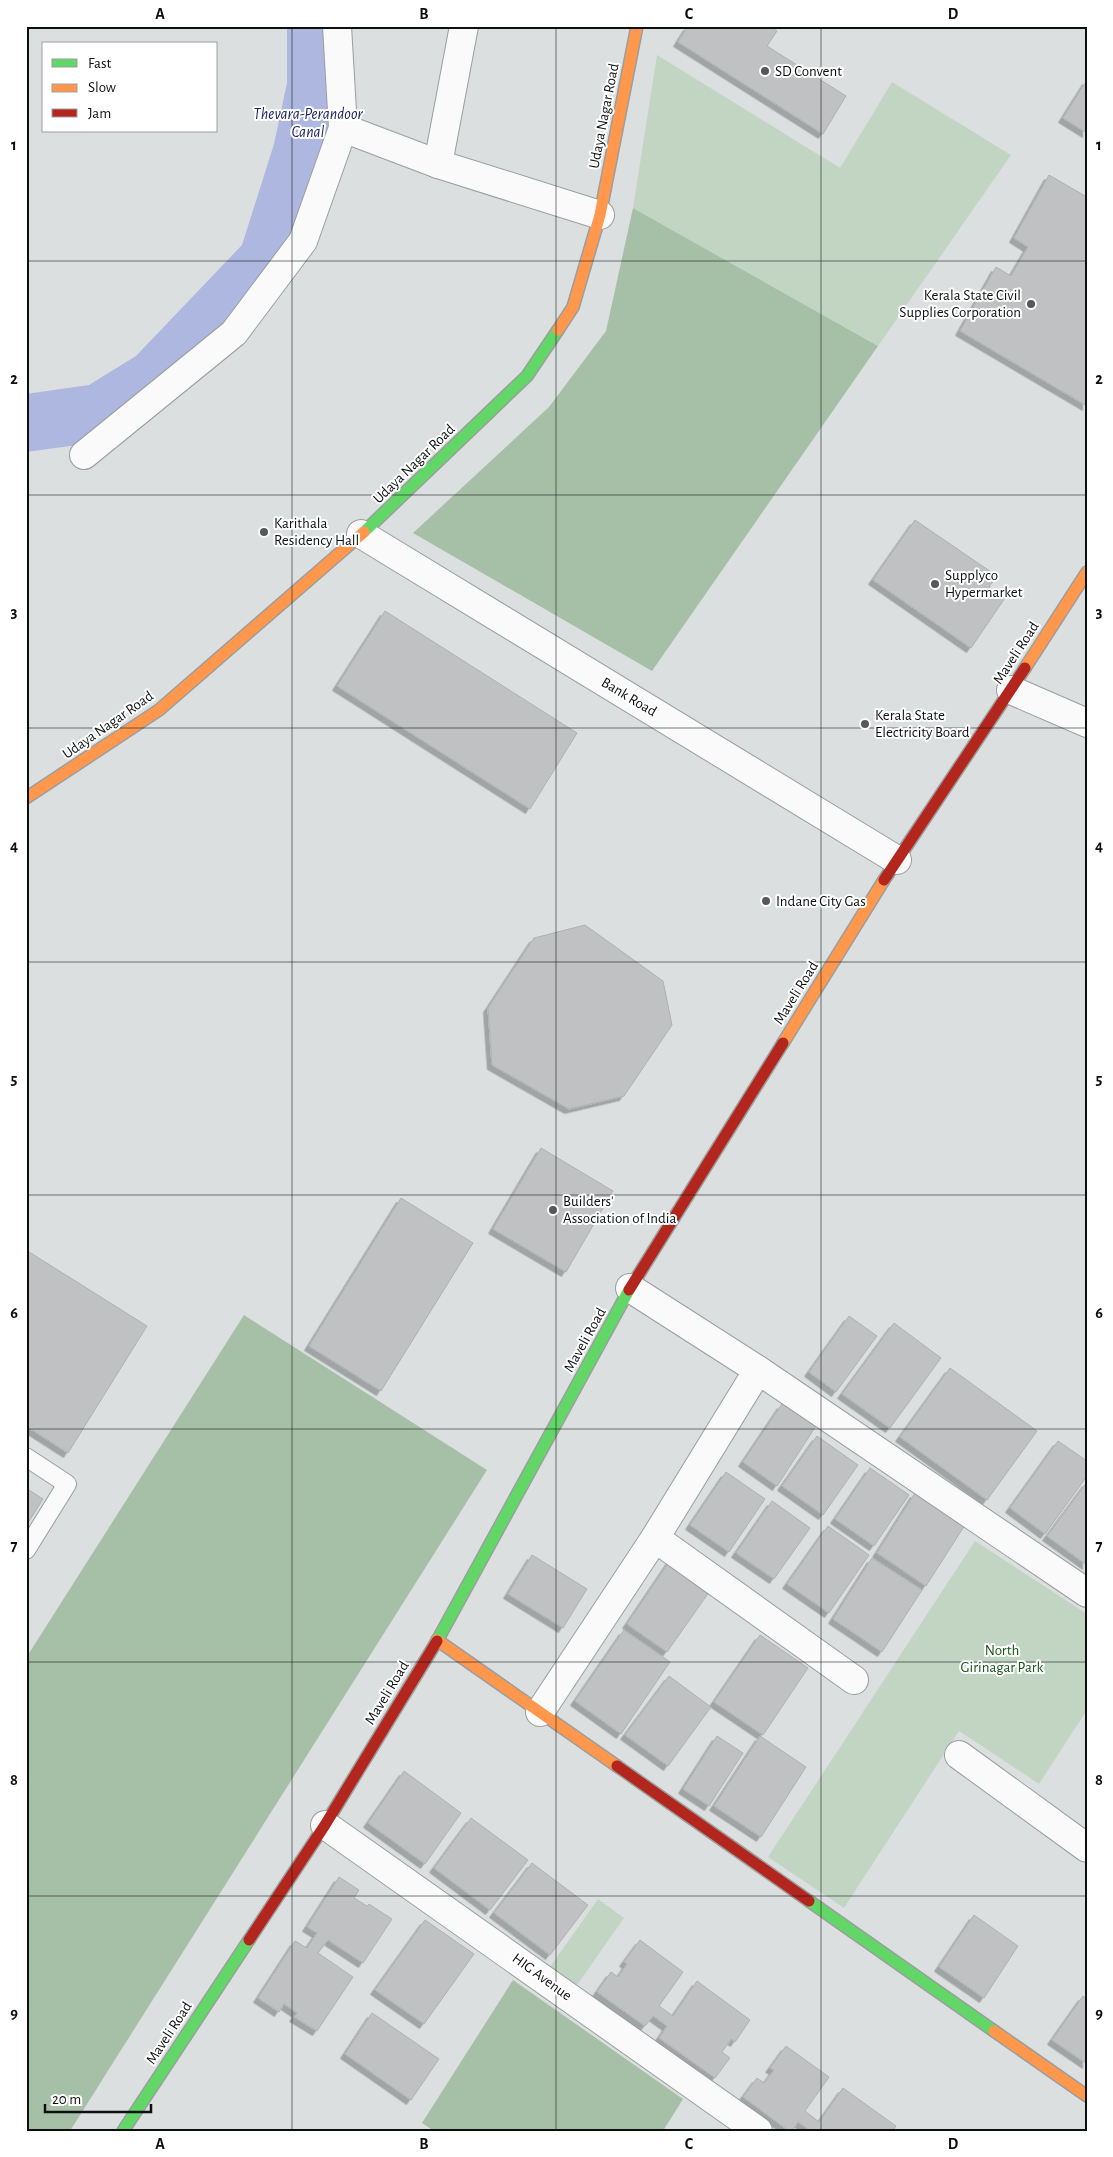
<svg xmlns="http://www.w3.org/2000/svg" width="1113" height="2157" font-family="'Alegreya Sans',sans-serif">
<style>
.green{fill:#c2d5c3}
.forest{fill:#a6c0a7}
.water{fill:#adb7df}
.building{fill:#bfc1c2;stroke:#afb1b2;filter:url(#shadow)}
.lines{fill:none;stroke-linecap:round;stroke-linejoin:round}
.lane-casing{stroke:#9b9e9e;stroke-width:20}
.street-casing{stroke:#9b9e9e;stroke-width:30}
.fast-casing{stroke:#9b9e9e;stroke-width:14}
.slow-casing{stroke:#9b9e9e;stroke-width:14}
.jam-casing{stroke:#9b9e9e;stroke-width:14}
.lane{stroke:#fafafa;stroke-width:18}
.street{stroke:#fafafa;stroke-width:28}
.fast{stroke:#63d668;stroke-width:11}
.slow{stroke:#ff974d;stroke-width:11}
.jam{stroke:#b3261e;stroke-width:11}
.grid{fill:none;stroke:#0e1010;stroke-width:1;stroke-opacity:0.55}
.poi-dot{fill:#565859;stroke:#fff;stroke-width:2}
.labels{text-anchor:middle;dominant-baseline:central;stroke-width:4;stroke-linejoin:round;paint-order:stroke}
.poi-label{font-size:15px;fill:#0e1010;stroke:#fff;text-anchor:start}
.street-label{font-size:15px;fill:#0e1010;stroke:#fff}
.park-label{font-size:15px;fill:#165517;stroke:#fff}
.water-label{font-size:16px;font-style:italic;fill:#1e2363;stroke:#fff}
.neatline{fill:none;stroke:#0e1010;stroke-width:2}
.grid-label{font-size:16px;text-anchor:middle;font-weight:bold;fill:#0e1010}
</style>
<defs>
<filter id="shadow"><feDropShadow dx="-4.5" dy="4.5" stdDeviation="0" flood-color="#0004"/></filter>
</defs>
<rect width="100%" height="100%" fill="#dbdfe0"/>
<g class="green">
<path d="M657,55L840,168L892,82L1011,155L878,346L633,208Z"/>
<path d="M975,1541L1087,1614V1710L1039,1784L959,1731L844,1908L768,1857Z"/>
<path d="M598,1899L624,1918L577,1985L550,1967Z"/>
</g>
<g class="forest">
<path d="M633,208L878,346L652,671L413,533L549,407L606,331Z"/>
<path d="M244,1315L487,1470L70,2131H26V1658Z"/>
<path d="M513,1980L683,2099L663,2131H434L422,2123Z"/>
</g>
<path class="water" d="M287,26H333L339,126L300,238L231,328L78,445L26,452V394L89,385L136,356L242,245L274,144L287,83Z"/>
<g class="building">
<path d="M688,26H770L777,31L767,46L846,96L823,134L678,42Z"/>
<path d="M1087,80V133L1063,118Z"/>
<path d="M1049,175L1087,197V406L960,331L996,267L1011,276L1028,247L1014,238Z"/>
<path d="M915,520L997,576L989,587L1005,598L971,648L873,580Z"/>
<path d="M385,611L577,733L530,809L337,686Z"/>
<path d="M585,925L663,981L672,1025L624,1096L569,1109L492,1065L488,1008L534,938Z"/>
<path d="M541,1148L613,1191L566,1272L493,1229Z"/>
<path d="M401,1198L473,1243L381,1391L309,1346Z"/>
<path d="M26,1250L147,1326L68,1453L26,1426Z"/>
<path d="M849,1316L877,1336L836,1392L809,1372Z"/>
<path d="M894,1323L941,1358L890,1428L842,1394Z"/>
<path d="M950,1368L1037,1431L987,1500L900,1437Z"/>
<path d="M782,1404L816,1426L777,1486L743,1462Z"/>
<path d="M817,1436L858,1465L823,1515L782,1486Z"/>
<path d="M1058,1441L1087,1461V1476L1045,1534L1010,1508Z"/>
<path d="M870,1468L909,1495L874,1546L835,1519Z"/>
<path d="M726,1472L765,1499L729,1552L690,1525Z"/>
<path d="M1087,1482V1565L1047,1536Z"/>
<path d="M26,1488L43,1499L26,1526Z"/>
<path d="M915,1493L965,1525L926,1586L877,1553Z"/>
<path d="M772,1501L810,1528L774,1579L736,1553Z"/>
<path d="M828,1526L869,1555L829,1613L787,1584Z"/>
<path d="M532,1555L587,1589L563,1628L508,1594Z"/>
<path d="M872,1558L922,1590L882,1652L833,1619Z"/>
<path d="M671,1559L712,1588L667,1652L627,1624Z"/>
<path d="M624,1630L670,1662L621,1734L575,1701Z"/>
<path d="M760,1635L808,1668L763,1735L714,1702Z"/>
<path d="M669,1676L711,1707L668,1766L625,1735Z"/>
<path d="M717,1736L743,1753L709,1806L683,1789Z"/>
<path d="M760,1736L806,1767L761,1837L714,1806Z"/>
<path d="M404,1771L461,1813L425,1864L368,1823Z"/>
<path d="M471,1818L528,1860L490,1910L434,1868Z"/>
<path d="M532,1863L588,1905L550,1955L494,1913Z"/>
<path d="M339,1877L359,1890L354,1898L367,1906L369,1904L392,1919L363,1963L328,1940L318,1953L353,1977L317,2031L294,2017L297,2013L284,2004L279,2012L258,1998L295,1941L307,1948L317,1933L307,1927Z"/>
<path d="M974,1915L1018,1946L984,1998L939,1967Z"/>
<path d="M425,1920L474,1954L424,2024L375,1990Z"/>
<path d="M640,1940L683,1972L659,2006L673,2016L697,1981L750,2020L735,2042L731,2039L722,2052L730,2058L715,2078L659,2038L667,2026L653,2016L645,2026L597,1992L611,1972L618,1977L627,1964L624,1962Z"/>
<path d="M1083,1996L1087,1999V2064L1052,2040Z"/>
<path d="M372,2013L439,2059L411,2100L345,2054Z"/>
<path d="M786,2046L829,2077L805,2111L819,2122L843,2088L896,2126L893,2131H811L798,2122L792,2131H789L743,2097L757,2078L764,2083L774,2070L770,2068Z"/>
</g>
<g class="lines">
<defs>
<path id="lane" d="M26,1457L67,1484L26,1550"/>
<g id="street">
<path d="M343,128L438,164L600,215"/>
<path d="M438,164L464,26"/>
<path d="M84,455L234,333L303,241L343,128L337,26"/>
<path d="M361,534L897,860"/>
<path d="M1011,690L1087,723"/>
<path d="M630,1288L758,1370L1087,1593"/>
<path d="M655,1538L854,1680"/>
<path d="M540,1712L655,1538L758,1370"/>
<path d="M959,1755L1087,1848"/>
<path d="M325,1825L758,2131"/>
</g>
<g id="fast">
<path d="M364,532L527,376L558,330"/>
<path d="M437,1641L629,1290"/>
<path d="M809,1901L994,2031"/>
<path d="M123,2131L249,1940"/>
</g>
<g id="slow">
<path d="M558,330L573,307L600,215L637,26"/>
<path d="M1025,668L1087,572"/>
<path d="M26,798L159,710L364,532"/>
<path d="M783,1043L884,880"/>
<path d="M437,1640L617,1766"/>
<path d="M994,2031L1087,2096"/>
</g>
<g id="jam">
<path d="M884,880L1025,668"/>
<path d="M629,1290L783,1043"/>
<path d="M617,1766L809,1901"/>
<path d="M249,1940L325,1825L437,1641"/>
</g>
</defs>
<use href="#lane" class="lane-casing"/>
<use href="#street" class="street-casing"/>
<use href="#fast" class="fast-casing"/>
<use href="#slow" class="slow-casing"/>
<use href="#jam" class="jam-casing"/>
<use href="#lane" class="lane"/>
<use href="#street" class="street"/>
<use href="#fast" class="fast"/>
<use href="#slow" class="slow"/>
<use href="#jam" class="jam"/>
</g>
<path class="grid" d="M292,26V2131M556,26V2131M821,26V2131M26,261H1087M26,495H1087M26,728H1087M26,962H1087M26,1195H1087M26,1429H1087M26,1662H1087M26,1896H1087"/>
<g class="poi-dot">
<circle cx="765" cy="71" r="5"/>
<circle cx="1031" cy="304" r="5"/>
<circle cx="264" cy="532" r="5"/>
<circle cx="935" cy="584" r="5"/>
<circle cx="865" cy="724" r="5"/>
<circle cx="766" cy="901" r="5"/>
<circle cx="553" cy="1210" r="5"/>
</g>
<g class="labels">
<g class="poi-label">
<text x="775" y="71">SD Convent</text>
<text x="1021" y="295" text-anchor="end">Kerala State Civil<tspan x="1021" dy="17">Supplies Corporation</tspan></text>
<text x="274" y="523">Karithala<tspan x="274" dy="17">Residency Hall</tspan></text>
<text x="945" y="575">Supplyco<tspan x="945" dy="17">Hypermarket</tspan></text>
<text x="875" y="715">Kerala State<tspan x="875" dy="17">Electricity Board</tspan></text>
<text x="776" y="901">Indane City Gas</text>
<text x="563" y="1201">Builders'<tspan x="563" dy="17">Association of India</tspan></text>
</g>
<g class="street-label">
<text transform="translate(604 116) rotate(-79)">Udaya Nagar Road</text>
<text transform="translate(414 464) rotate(-44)">Udaya Nagar Road</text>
<text transform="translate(1016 653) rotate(-57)">Maveli Road</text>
<text transform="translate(629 697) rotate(31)">Bank Road</text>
<text transform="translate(108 725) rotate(-35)">Udaya Nagar Road</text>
<text transform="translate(796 993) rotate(-58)">Maveli Road</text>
<text transform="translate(585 1340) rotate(-61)">Maveli Road</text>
<text transform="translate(387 1693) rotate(-59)">Maveli Road</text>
<text transform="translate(542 1977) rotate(36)">HIG Avenue</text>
<text transform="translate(169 2033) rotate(-57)">Maveli Road</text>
</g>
<g class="park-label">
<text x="1002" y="1650">North<tspan x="1002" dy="17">Girinagar Park</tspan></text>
</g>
<g class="water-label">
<text x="308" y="114">Thevara-Perandoor<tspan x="308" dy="18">Canal</tspan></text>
</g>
</g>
<rect width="1113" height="2157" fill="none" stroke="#ffffff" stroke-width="55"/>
<rect x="42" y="42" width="175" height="90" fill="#ffffff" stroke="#9f9f9f"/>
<rect x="52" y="59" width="25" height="8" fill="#63d668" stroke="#9f9f9f"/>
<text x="88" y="68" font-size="15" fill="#0e1010">Fast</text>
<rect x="52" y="84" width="25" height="8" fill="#ff974d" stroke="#9f9f9f"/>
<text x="88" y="92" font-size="15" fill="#0e1010">Slow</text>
<rect x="52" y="109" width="25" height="8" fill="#b3261e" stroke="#9f9f9f"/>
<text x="88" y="118" font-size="15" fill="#0e1010">Jam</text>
<path d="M45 2104v8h106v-8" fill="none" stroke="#0e1010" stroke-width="2.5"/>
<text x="52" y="2104" font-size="15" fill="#0e1010" stroke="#ffffff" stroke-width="4" paint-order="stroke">20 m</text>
<rect x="28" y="28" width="1058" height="2102" class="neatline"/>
<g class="grid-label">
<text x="160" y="19">A</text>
<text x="424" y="19">B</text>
<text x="689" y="19">C</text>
<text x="953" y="19">D</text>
<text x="14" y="150">1</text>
<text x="1099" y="150">1</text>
<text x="14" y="384">2</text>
<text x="1099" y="384">2</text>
<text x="14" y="617">3</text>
<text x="1099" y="617">3</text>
<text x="14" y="851">4</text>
<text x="1099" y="851">4</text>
<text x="14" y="1084">5</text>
<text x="1099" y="1084">5</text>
<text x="14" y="1318">6</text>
<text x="1099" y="1318">6</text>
<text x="14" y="1551">7</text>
<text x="1099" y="1551">7</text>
<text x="14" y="1785">8</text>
<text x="1099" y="1785">8</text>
<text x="14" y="2018">9</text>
<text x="1099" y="2018">9</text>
<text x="160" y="2149">A</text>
<text x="424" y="2149">B</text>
<text x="689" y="2149">C</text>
<text x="953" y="2149">D</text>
</g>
</svg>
